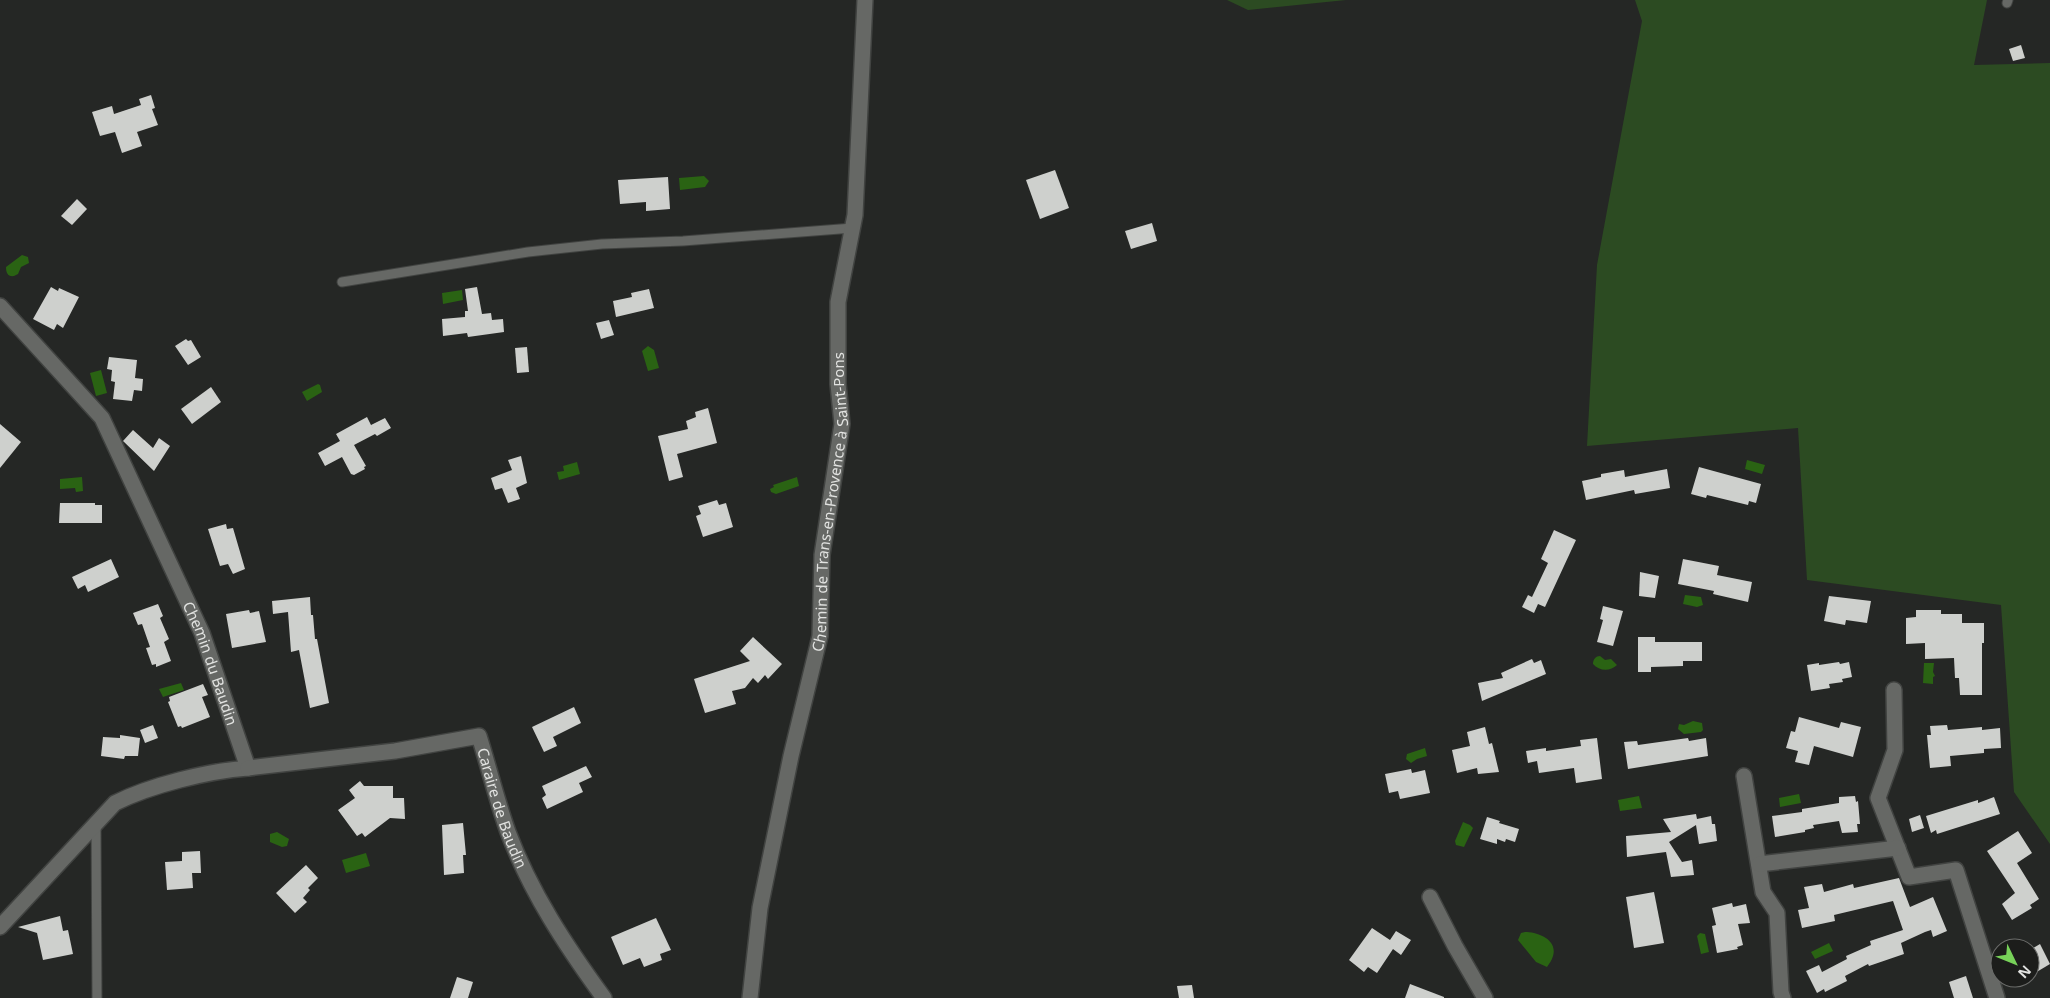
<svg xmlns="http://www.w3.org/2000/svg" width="2050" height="998" font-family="'Noto Sans',sans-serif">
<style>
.green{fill:#2c4b22}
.water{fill:#2a6313}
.building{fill:#ced0cd}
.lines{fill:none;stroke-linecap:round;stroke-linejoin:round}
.lane-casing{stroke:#414341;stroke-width:11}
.street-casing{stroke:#414341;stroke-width:18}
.lane{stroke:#666865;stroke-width:9}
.street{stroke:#666865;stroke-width:15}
.labels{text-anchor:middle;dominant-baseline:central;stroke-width:5;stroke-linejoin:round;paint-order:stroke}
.street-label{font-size:15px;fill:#e2e3e1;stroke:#1c1d1b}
</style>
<rect width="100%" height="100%" fill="#252725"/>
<g class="green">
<path d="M1227,0H1346L1248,10Z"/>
<path d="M1635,0H1987L1974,65L2050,63V844L2014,792L2001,605L1807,580L1798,428L1587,446L1597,265L1642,21Z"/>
</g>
<g class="water">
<path d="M704,176L709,181L705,187L680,190L679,178Z"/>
<path d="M22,255L28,257L29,263L21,267L18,274L14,276C8,277 6,273 6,267Z"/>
<path d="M462,290L463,300L443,304L442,293Z"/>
<path d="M648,346L654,350L659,368L648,371L642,351Z"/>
<path d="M101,370L107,393L96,396L90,373Z"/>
<path d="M318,384L320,385L322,392L307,401L302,392Z"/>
<path d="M1747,460L1765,465L1762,474L1745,469Z"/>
<path d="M577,462L580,474L559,480L557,472L564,471L563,466Z"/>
<path d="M82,477L83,491L76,492L75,488L60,489V479Z"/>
<path d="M797,477L799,486L776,494L771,492L770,489L774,487L773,485Z"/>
<path d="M1685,595L1701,597L1703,605L1697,607L1683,604Z"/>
<path d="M1600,656L1605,660L1611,659L1617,665C1610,672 1599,671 1593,664C1593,659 1596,656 1600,656Z"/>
<path d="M1924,663H1934L1933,672L1935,676L1933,677V684L1923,683Z"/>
<path d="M181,683L184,690L163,697L159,689Z"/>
<path d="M1693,721L1702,723L1703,730L1701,732L1684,734L1678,729L1679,724L1684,725Z"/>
<path d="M1425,748L1427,756L1417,759L1411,763L1406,759L1407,754Z"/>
<path d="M1799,794L1801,803L1780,807L1779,798Z"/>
<path d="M1639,796L1642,808L1620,811L1618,800Z"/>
<path d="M1463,822L1470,825L1473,828L1464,847L1456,845L1455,841Z"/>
<path d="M277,832L289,839L287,846L282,847L270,842V834Z"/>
<path d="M366,853L370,866L346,873L342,860Z"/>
<path d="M1525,932C1537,932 1558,939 1553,956C1552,960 1549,964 1547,967L1536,962L1518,940L1521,933Z"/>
<path d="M1700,933L1705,934L1709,952L1701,954L1697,936Z"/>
<path d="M1829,943L1833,951L1815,959L1811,952Z"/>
</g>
<g class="building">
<path d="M2021,45L2025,58L2013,61L2009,49Z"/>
<path d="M151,95L155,108L152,109L158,125L137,132L142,146L122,153L115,132L100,136L92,112L112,106L114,114L141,105L139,99Z"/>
<path d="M1055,170L1069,208L1040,219L1026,180Z"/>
<path d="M668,177L670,209L646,211V202L620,204L618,180Z"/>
<path d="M77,199L87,209L72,225L61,216Z"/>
<path d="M1152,223L1157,241L1131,249L1125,231Z"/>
<path d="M51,287L58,291L59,288L79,297L63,328L57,324L54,330L33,319Z"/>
<path d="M477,287L482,314L491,313L492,320L503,319L504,332L468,337L467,333L443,336L442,319L465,317V311H468L465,289Z"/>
<path d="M649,289L654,308L616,317L613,301L632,297L631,293Z"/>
<path d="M609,320L614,335L601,339L596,323Z"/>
<path d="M186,339L188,341L191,340L201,357L188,365L175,346Z"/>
<path d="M527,347L529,372L517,373L515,348Z"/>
<path d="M109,357L137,360L135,378L143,379L142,391L134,390L132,401L113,399L115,382L111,381L112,370L107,369Z"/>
<path d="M211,387L221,402L192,424L181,409Z"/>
<path d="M708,408L717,443L677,454L683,477L669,481L658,436L688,429L686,421L696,417L695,412Z"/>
<path d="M367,417L373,429L371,425L385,418L391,428L377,436L375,434L354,445L366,466L364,467L365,469L354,475L351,474L342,457L325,466L318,453L340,441L336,434Z"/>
<path d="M0,424L21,442L0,468Z"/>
<path d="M133,430L153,448L159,438L170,446L154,471L123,441Z"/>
<path d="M521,456L527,483L516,488L520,499L508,503L502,488L495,490L491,478L512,470L508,460Z"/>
<path d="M1699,467L1761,484L1756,503L1749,501L1748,505L1707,495L1706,498L1691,494Z"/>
<path d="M1667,469L1670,488L1635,494L1634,490L1586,500L1582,481L1601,477V474L1624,470L1625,477Z"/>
<path d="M717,500L719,505L726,503L733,527L703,537L696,516L701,514L698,506Z"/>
<path d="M60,503H95V505H102V523H59Z"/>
<path d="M226,524L227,529L233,528L245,569L233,574L228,564L220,566L208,529Z"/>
<path d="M1554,530L1576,540L1545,607L1538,604L1534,613L1522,607L1528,595L1532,597L1548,563L1541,559Z"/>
<path d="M111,559L119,577L88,592L85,585L78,589L72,577Z"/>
<path d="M1683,559L1719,566L1717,575L1752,582L1748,602L1713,594L1714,591L1678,584Z"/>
<path d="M1640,572L1659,576L1655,598L1639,596Z"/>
<path d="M1829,596L1871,601L1867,623L1846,620L1845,625L1824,621Z"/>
<path d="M310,597L311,615H313L315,639H317L329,703L310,708L299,650L291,652L288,612L273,614L272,601Z"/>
<path d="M158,604L163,616L160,618L169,639L164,642L171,661L156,667V664L152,665L146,648L150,647L142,624L138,625L133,613Z"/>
<path d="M1603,606L1623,611L1613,646L1597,642L1603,620L1600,619Z"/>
<path d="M249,610L250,613L259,611L266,642L232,648L226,614Z"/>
<path d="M1916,610H1941V614H1962V623H1984V643H1982V695H1960L1959,678H1955L1954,658L1925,659V643L1906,644V618L1916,617Z"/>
<path d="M753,637L782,664L768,679L765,675L758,683L753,678L745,688L732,691L736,704L705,713L694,679L750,661L740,651Z"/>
<path d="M1638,637H1655V642H1702V661H1683V666L1651,667V672H1638Z"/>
<path d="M1532,659L1534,663L1541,660L1546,674L1482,701L1478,683L1503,678L1501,673Z"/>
<path d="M1839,662L1840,664L1849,662L1852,677L1842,679L1843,682L1829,684L1830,688L1811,691L1807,665L1819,663V665Z"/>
<path d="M203,684L208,695L202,697L210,717L182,728L181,726L178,727L168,702L170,701L169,697Z"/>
<path d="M574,707L581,723L553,737L557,746L544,752L532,727Z"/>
<path d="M1799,717L1839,728L1841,722L1861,727L1853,757L1814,746L1809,765L1795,762L1798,751L1786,748L1791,731L1795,732Z"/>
<path d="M153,725L158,738L145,743L140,730Z"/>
<path d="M1947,725L1948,730L1982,727V730L2000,728L2001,748L1984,749V753L1950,756L1951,766L1930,768L1927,735H1931L1930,726Z"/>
<path d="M1485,727L1489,744L1492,743L1499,772L1478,774L1477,768L1457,773L1452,750L1470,746L1467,732Z"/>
<path d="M120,735L140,738L138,756H125L124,759L101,756L103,737L120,738Z"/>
<path d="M1597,738L1602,779L1576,783L1574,768L1539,773L1537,761L1528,763L1526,751L1546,748V751L1581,746L1580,740Z"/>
<path d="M1688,738L1689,741L1706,738L1708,756L1628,769L1624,742L1637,741L1638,745Z"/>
<path d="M586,766L592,777L579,783L583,792L547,809L542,798L546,795L542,786Z"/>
<path d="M1411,769L1412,773L1425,770L1430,793L1400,799L1398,791L1389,793L1385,774Z"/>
<path d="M360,781L364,786H393V798H404L405,819L390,818L365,837L362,833L357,836L338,810L355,798L349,790Z"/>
<path d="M1855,796L1856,802L1858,801L1860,824H1857L1858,832L1842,833L1839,821L1813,825L1814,828L1805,830V832L1775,837L1772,816L1802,812V809L1839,803V797Z"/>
<path d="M1994,797L2000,814L1937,834L1936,830L1931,833L1926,816L1978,800V803Z"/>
<path d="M1696,814L1697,819L1711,816L1712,824H1715L1717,841L1699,844L1696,825L1669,842L1682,862L1692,860L1694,875L1671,877L1666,852L1627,857L1626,836L1671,832L1663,819Z"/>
<path d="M1920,815L1924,828L1912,832L1909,819Z"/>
<path d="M1487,817L1500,821L1499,823L1519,829L1515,842L1506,839L1505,842L1497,839V844L1480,839Z"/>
<path d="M463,823L466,855H463L464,873L444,875L442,825Z"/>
<path d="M2018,831L2032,853L2017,863L2039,899L2030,905L2032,908L2012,920L2002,904L2015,893L1987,851Z"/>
<path d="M200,851L201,873H192L193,888L167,890L165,862L182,861V852Z"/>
<path d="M306,865L318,878L308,888L310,890L303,898L307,902L295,913L276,893Z"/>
<path d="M1899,878L1910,907L1933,897L1947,931L1933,937L1931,930L1925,932L1901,943L1904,954L1869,966L1868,964L1845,976L1847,981L1825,992L1824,989L1817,993L1806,971L1819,965L1822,972L1847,959L1846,956L1871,945L1870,941L1903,930L1893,901L1834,915L1835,921L1802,928L1798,910L1809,908L1804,887L1822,884L1824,892L1853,884L1854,888Z"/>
<path d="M1654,892L1664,943L1634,948L1626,897Z"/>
<path d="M1732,903L1733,907L1746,904L1750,923L1738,924L1743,945L1737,947L1738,949L1717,953L1712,926L1716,925L1712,908Z"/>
<path d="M60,916L63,931L68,930L73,954L43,960L37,933L18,927Z"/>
<path d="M656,918L671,950L660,954L662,960L644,967L640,958L623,965L611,937Z"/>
<path d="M1372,928L1390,940L1396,931L1411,940L1401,955L1393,949L1377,973L1368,967L1364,972L1349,960Z"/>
<path d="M2040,944L2050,964L2030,976V950Z"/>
<path d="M1966,976L1973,998H1954L1949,982Z"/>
<path d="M457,977L473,982L468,998H450Z"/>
<path d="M1410,984L1444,997V998H1405Z"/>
<path d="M1192,985L1194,998H1179L1177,986Z"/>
</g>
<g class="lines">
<defs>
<g id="lane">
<path d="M2007,3L2008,0"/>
<path d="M342,282L528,252L602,244L683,241L853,228"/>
<path d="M96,823L97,998"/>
</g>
<g id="street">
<path id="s1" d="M0,306L102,418L202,633L248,768C208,771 151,785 115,803L0,927"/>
<path d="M1894,690L1895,750L1878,798L1909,877L1956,870L1997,998"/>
<path id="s2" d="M248,768L395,751L479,736C489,768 497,801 508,832C531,893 566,946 604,998"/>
<path d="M1744,776L1763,892L1777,913L1781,992L1783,998"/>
<path d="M1759,864L1898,848"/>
<path d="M1430,897L1455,946L1485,998"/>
<path id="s3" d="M750,998L760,908L791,756L820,636L822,555L842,424L838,384V302L855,215L865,0"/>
</g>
</defs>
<use href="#lane" class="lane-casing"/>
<use href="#street" class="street-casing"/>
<use href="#lane" class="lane"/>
<use href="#street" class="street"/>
</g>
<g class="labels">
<g class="street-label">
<text stroke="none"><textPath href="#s3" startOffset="504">Chemin de Trans-en-Provence à Saint-Pons</textPath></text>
<text stroke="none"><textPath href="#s1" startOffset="420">Chemin du Baudin</textPath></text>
<text stroke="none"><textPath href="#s2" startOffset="309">Caraire de Baudin</textPath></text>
</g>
</g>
<g transform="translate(2015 963) rotate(133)"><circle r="24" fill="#1c1d1b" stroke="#6b6c6a"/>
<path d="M0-4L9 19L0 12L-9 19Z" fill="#77d259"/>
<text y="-8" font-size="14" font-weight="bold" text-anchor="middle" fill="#e2e3e1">N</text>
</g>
</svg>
